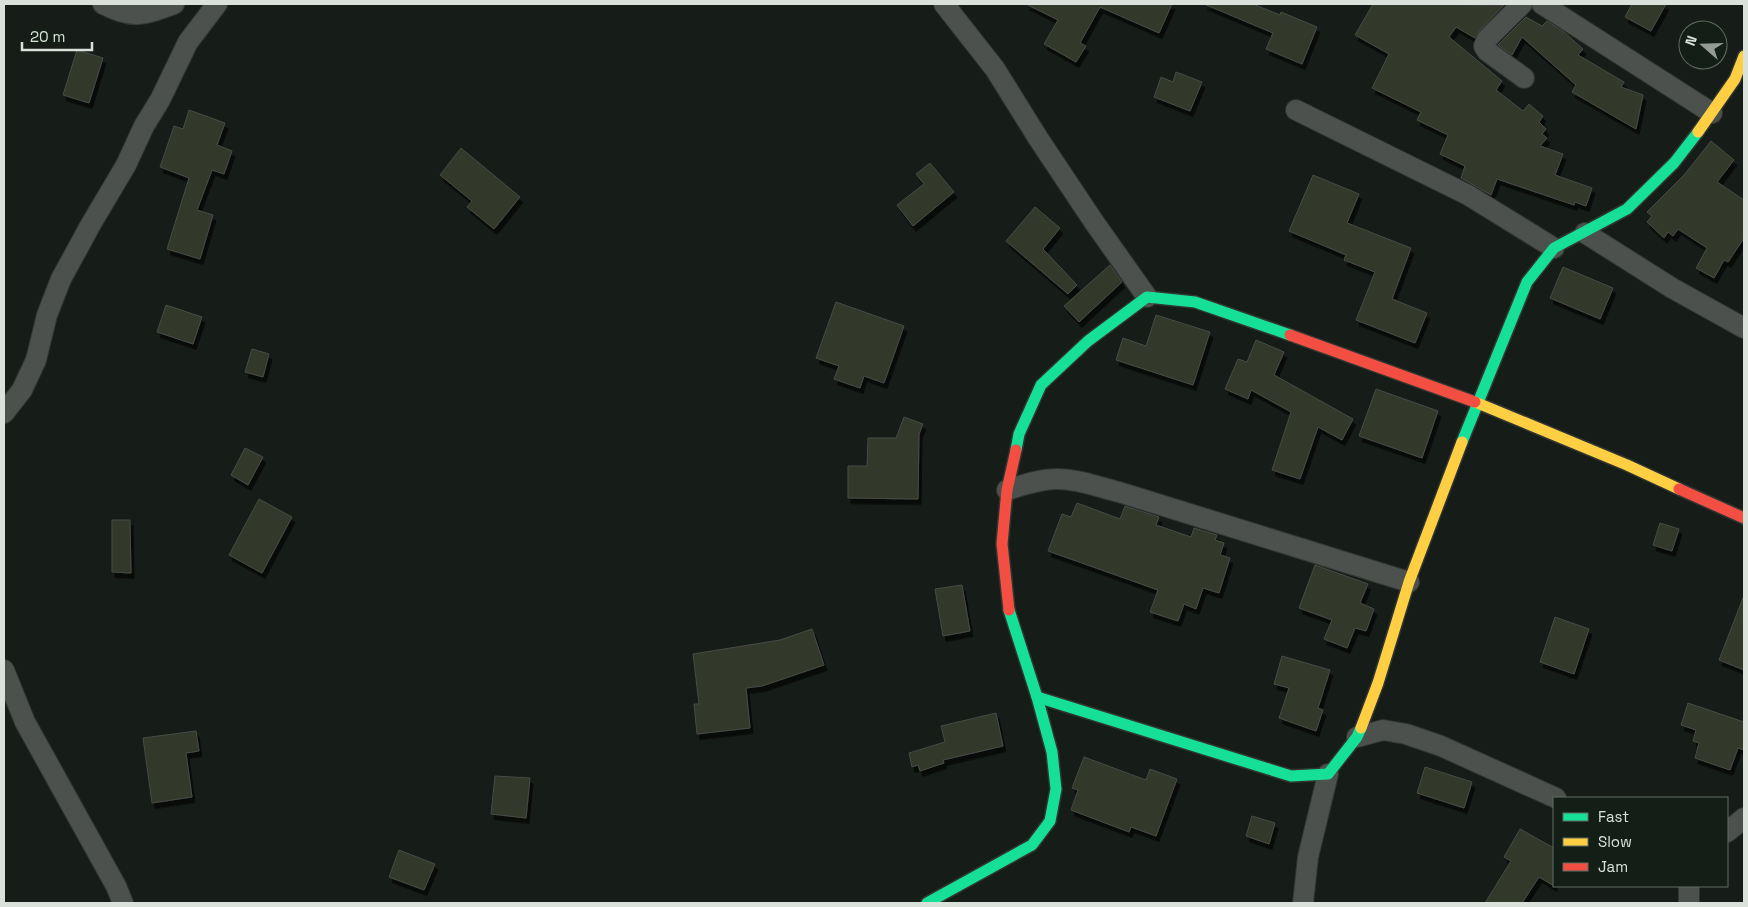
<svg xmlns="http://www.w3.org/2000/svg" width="1748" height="907" font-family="'Space Grotesk',sans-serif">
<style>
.building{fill:#32372c;stroke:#484b46;filter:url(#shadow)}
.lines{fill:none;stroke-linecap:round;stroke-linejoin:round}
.street-casing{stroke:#313632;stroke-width:22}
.fast-casing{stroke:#313632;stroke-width:14}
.slow-casing{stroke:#313632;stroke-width:14}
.jam-casing{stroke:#313632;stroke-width:14}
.street{stroke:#4c514d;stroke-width:20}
.fast{stroke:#16e098;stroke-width:11}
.slow{stroke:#ffcf43;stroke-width:11}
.jam{stroke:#f24e42;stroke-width:11}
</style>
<defs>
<filter id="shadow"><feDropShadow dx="3" dy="5.5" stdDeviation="0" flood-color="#0009"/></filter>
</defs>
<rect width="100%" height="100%" fill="#161c17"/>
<g class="building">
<path d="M1026,4H1172L1159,33L1100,7L1080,43L1086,46L1076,62L1044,44L1058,20Z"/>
<path d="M1204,4H1253L1280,15L1281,12L1317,27L1302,64L1266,49L1273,33Z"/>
<path d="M1373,4L1504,5L1479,31L1475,38L1456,27L1449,37L1502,81L1496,90L1523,111L1529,104L1543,116L1539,122L1546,129L1542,134L1547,138L1540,146L1563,154L1555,175L1592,188L1586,206L1575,202L1574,205L1497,179L1491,195L1461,178L1465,166L1440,154L1448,135L1417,120L1421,112L1372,88L1389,54L1355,35Z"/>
<path d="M1632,4H1666L1651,31L1625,17Z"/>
<path d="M1526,17L1542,26L1547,21L1564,32L1583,49L1578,55L1624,82L1621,87L1643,95L1636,129L1572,92L1576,85L1522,37L1512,55L1498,45Z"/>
<path d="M77,50L103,58L89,103L63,95Z"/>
<path d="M1176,72L1202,82L1190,111L1154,97L1161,77L1173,82Z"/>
<path d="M189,110L225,123L217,145L232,151L224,174L212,170L197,210L213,215L200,259L167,249L189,178L160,167L174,126L183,129Z"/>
<path d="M1711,141L1734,160L1717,182L1744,200V238L1728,262L1724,260L1714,278L1696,268L1707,248L1678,229L1673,236L1668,232L1664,238L1647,222L1652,216L1647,212L1685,174Z"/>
<path d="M461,148L520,197L494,229L467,207L472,201L440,175Z"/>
<path d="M930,163L954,192L913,226L897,205L924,184L916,174Z"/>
<path d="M1313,175L1359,194L1347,223L1411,248L1392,299L1427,313L1415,343L1356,320L1375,272L1344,260L1346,255L1289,231Z"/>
<path d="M1035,207L1060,228L1043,249L1077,285L1068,294L1006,241Z"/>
<path d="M1110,265L1122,282L1079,322L1064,306Z"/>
<path d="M1563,267L1613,288L1600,319L1550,298Z"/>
<path d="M836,302L904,326L884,383L864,376L860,388L834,379L839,366L816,358Z"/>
<path d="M166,305L202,317L193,344L157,332Z"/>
<path d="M1156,315L1210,332L1193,385L1116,360L1123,338L1146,346Z"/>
<path d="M1256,340L1284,352L1274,375L1353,419L1342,440L1318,427L1300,479L1272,470L1291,412L1251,390L1248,399L1225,389L1238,359L1247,362Z"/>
<path d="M252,349L269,354L263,377L245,372Z"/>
<path d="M1376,389L1438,411L1422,458L1359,436Z"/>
<path d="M904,417L923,424L919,434L918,499L848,498V466H867L868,438H896Z"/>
<path d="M245,448L263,457L248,485L231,475Z"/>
<path d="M259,499L292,517L262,573L229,555Z"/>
<path d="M1077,503L1120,519L1125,506L1159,517L1156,525L1191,537L1194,528L1217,535L1215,540L1224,543L1220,555L1230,558L1219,593L1203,588L1196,609L1184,604L1178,621L1150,612L1158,590L1048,551L1062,514L1071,517Z"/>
<path d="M112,520H130L131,573L112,572Z"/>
<path d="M1660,523L1679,529L1672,551L1653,545Z"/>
<path d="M1315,565L1368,584L1360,603L1374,609L1366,631L1355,628L1347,648L1324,639L1332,620L1299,608Z"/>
<path d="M962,585L970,631L943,636L935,589Z"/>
<path d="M1743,598H1744V670L1719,660Z"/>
<path d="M1555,617L1589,629L1574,674L1540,662Z"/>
<path d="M812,629L824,665L762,686L746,688L750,728L697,734L694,704H699L693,654L780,640Z"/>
<path d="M1282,656L1330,670L1318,708L1323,710L1316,731L1279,718L1289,688L1274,684Z"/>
<path d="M1688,703L1744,722V750L1738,748L1730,770L1695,758L1699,743L1693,741L1696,730L1681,725Z"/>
<path d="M996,713L1003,746L943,760L944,763L920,771L918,765L912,767L909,753L945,742L941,726Z"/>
<path d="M196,731L199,751L186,753L192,797L152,803L143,738Z"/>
<path d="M1084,757L1146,780L1150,769L1177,779L1156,836L1131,827L1129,832L1071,810L1078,790L1072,788Z"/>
<path d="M1425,767L1472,782L1464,808L1417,793Z"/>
<path d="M495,776L530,778L526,818L491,814Z"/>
<path d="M1252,816L1275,823L1269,844L1246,836Z"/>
<path d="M1520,829L1554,848V886L1539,877L1522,903H1485L1511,861L1504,857Z"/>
<path d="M399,850L435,864L424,890L389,877Z"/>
</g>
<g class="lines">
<defs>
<g id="street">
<path d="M103,4C133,20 144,15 174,4"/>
<path d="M944,4L995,69L1038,138L1094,222L1147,297"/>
<path d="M1522,4L1487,39L1484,46L1487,51L1524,78"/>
<path d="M1542,4L1712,113"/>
<path d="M1296,110L1468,195L1554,248"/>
<path d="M1585,233L1672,288L1744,328"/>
<path d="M4,413L22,390L36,360L47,315L61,279L91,224L126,165L144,126L160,100L188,42L217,4"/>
<path d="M1007,490C1023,485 1040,479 1057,479C1078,479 1099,487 1119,492L1409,582"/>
<path d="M4,670L25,722L116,886L123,903"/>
<path d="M1357,737L1383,730L1406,734L1441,746L1556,798"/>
<path d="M1727,832L1744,818"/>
<path d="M1689,886V903"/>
<path d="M1303,903L1308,857L1328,774"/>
</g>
<g id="fast">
<path d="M1462,442L1527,282L1554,248L1627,209L1674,163L1698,132"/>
<path d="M1016,450L1019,434L1041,385L1088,341L1147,297L1195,302L1290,335"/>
<path d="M1037,697L1291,776L1328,774L1357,737L1361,728"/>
<path d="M927,903L1032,845L1050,821L1056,789L1052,752L1037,697L1009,610"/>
</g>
<g id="slow">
<path d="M1698,132L1735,79L1744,56"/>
<path d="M1475,402L1627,465L1679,489"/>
<path d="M1361,728L1378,683L1409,582L1462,442"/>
</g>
<g id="jam">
<path d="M1290,335L1475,402"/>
<path d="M1679,489L1744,518"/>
<path d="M1009,610L1002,544L1007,490L1016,450"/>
</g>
</defs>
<use href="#street" class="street-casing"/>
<use href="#fast" class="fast-casing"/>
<use href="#slow" class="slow-casing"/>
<use href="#jam" class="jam-casing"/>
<use href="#street" class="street"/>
<use href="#fast" class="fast"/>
<use href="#slow" class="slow"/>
<use href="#jam" class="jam"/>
</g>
<rect width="1748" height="907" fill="none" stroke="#d9e1da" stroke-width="10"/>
<rect x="1553" y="797" width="175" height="90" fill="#131f16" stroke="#626d64"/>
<rect x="1563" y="813" width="25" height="8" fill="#16e098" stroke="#626d64"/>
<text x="1598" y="822" font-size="15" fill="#d9e1da">Fast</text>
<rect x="1563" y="838" width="25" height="8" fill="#ffcf43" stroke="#626d64"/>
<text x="1598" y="847" font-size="15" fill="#d9e1da">Slow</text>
<rect x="1563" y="863" width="25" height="8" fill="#f24e42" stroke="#626d64"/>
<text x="1598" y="872" font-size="15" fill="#d9e1da">Jam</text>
<g transform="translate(1703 45) rotate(290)"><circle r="24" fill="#131f16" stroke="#626d64"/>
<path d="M0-4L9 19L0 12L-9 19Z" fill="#959c96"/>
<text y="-8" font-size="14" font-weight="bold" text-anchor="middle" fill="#d9e1da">N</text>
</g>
<path d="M22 42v8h70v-8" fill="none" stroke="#d9e1da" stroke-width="2.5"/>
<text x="30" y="42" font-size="15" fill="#d9e1da" stroke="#131f16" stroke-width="4" paint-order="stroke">20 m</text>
</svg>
